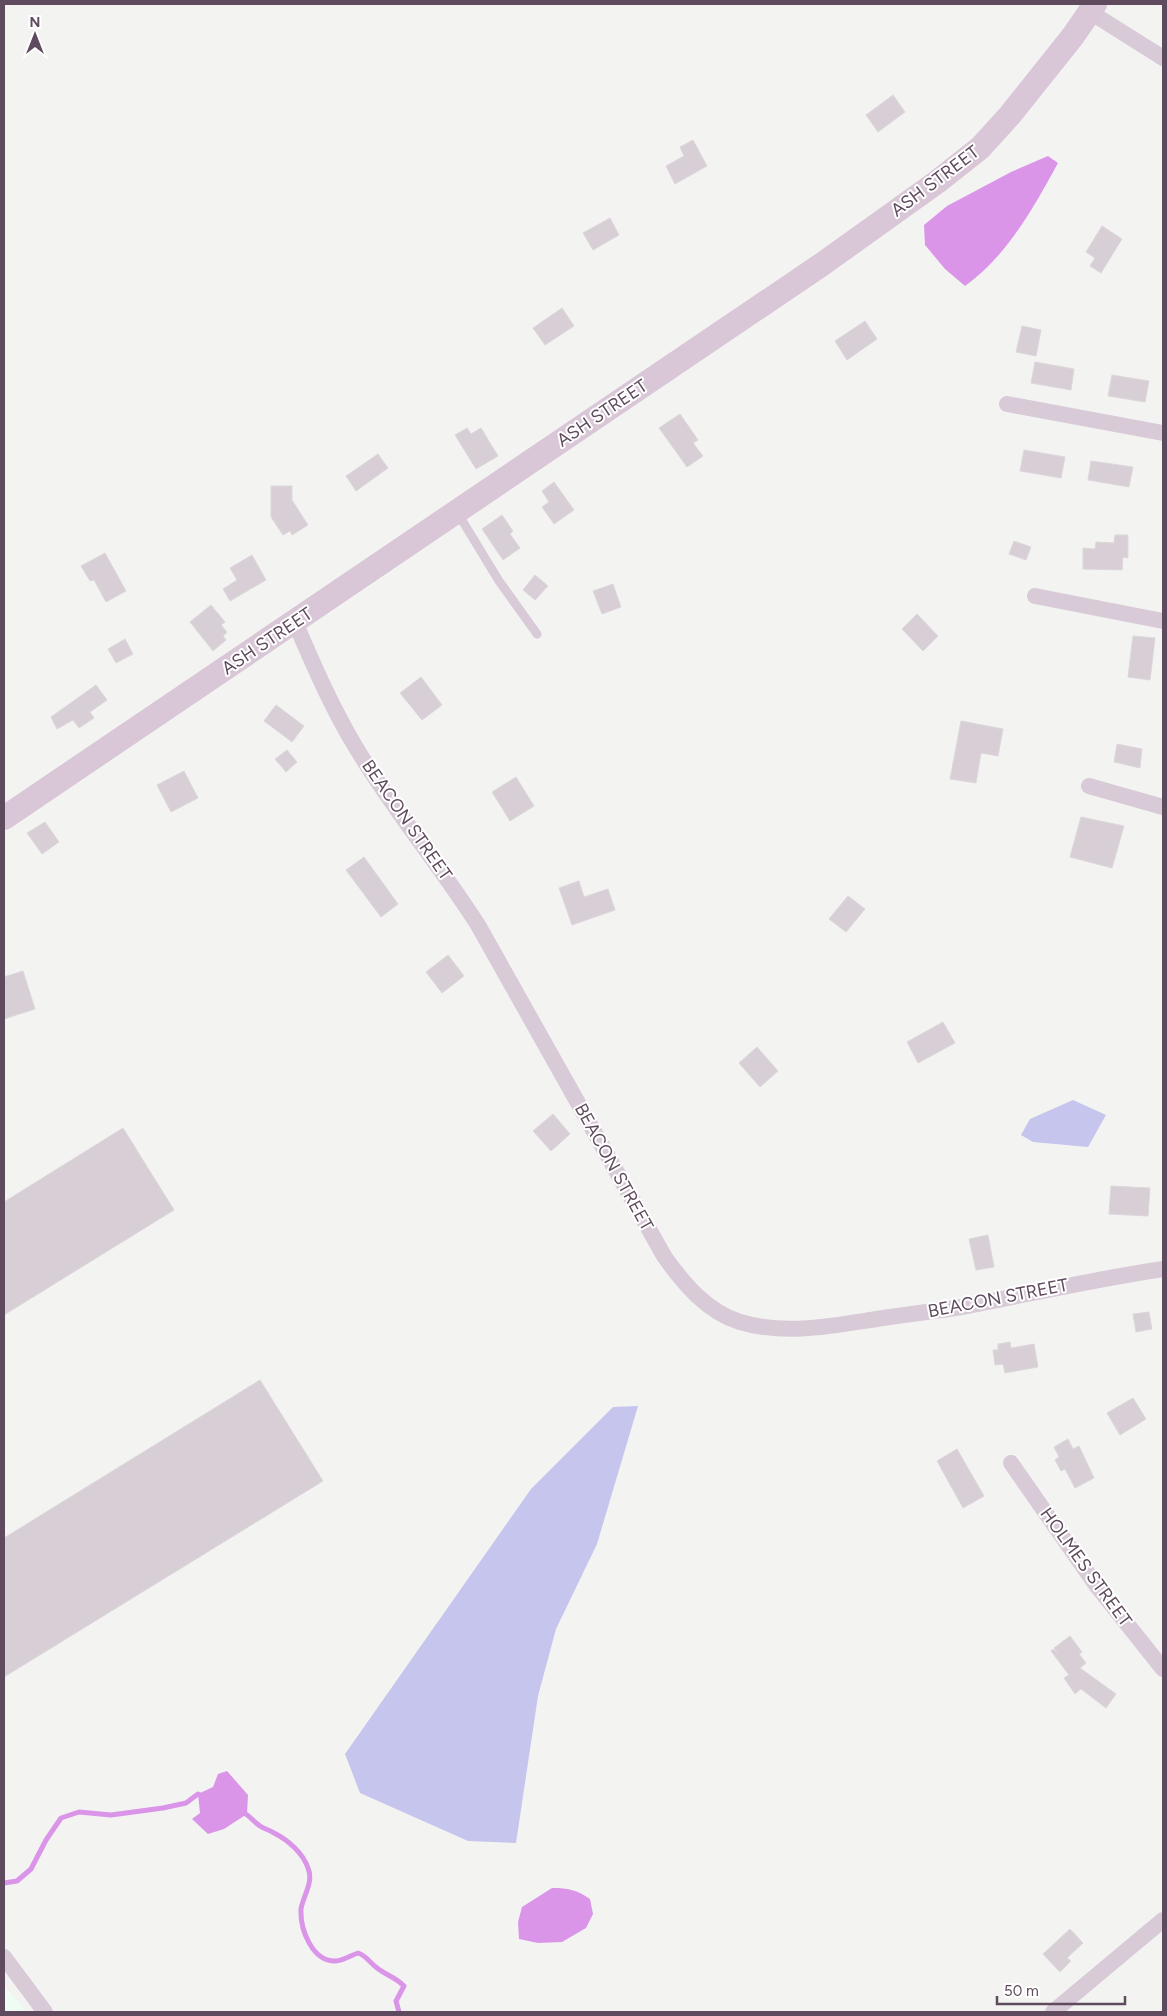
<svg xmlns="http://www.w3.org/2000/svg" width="1167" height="2016" font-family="Figtree,sans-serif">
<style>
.commercial{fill:#effcf3}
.green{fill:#c5c5ee}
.water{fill:#da95e8}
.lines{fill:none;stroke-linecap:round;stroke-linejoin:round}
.stream{stroke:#da95e8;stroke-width:5}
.building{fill:#d7cfd5;stroke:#ddd7db}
.lane{stroke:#d8cad7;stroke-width:9}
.street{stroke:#d8cad7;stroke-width:16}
.secondary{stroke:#d9c6d7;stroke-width:24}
.labels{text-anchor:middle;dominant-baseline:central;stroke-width:4;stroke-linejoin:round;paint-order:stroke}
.street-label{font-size:18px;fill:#5f4b5d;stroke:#fff}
</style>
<rect width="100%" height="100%" fill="#f3f4f2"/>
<path class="commercial" d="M4,1985L26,2012H4Z"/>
<g class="green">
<path d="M1073,1100L1106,1115L1088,1147L1033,1142L1021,1135L1030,1119Z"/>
<path d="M638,1406L597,1544L556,1629L538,1696L516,1843L468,1841L360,1793L345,1754L531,1489L613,1407Z"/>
</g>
<g class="water">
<path d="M1048,156L1058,163C1034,207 1007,256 965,286L945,269L925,245L924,225L947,206L1011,172Z"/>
<path d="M227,1771L248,1795L247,1814L224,1829L208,1834L192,1819L200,1813L198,1794L213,1787L218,1774Z"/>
<path d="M552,1888C568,1888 577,1890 590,1899L593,1914L586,1928L562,1942L538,1943L519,1939L518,1922L522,1907Z"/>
</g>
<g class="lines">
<g class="stream">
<path d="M242,1812C250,1815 253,1822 260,1826C264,1829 270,1830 274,1833C288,1840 303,1853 308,1868C314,1882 303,1896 301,1909C300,1929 312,1962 336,1961C342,1961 352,1955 358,1953C367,1956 369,1962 377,1968C386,1975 395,1977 404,1986L396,2001L399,2012"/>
<path d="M4,1883L17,1881L31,1869L46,1840L61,1818L79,1812L111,1815L163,1808L186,1803L198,1794L204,1797"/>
</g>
</g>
<g class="building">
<path d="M893,95L905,112L878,132L866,115Z"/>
<path d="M693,140L707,166L675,184L666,166L684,156L680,147Z"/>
<path d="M610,218L619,235L593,250L583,233Z"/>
<path d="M1102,226L1122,239L1101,273L1090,266L1095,258L1086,252Z"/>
<path d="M562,308L574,326L545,345L533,328Z"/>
<path d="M865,321L877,339L847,360L835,341Z"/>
<path d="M1022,326L1041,330L1036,356L1016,352Z"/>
<path d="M1035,362L1074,369L1071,390L1031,383Z"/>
<path d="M1112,375L1149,381L1145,402L1108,396Z"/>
<path d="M680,414L698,440L693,443L703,456L687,467L659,428Z"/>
<path d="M467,428L471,434L481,428L498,456L476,469L455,435Z"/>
<path d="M1024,450L1065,457L1061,478L1020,471Z"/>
<path d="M378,454L388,468L356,491L346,476Z"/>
<path d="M1091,461L1133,467L1129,487L1088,480Z"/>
<path d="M554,482L574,510L554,524L542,507L549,502L542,491Z"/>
<path d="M271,486H292V500L308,525L292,535L290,531L283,535L271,517Z"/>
<path d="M502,515L513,531L510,534L520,548L503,560L482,529Z"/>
<path d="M1115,535H1128V558L1123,557L1122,570L1083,569V548L1095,549L1096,542L1114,543Z"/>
<path d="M1014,541L1031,547L1026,560L1009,554Z"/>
<path d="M105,553L126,591L106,602L94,580L90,581L81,566Z"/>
<path d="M252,555L266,580L230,601L223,589L237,580L230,568Z"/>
<path d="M535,575L548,586L535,600L523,590Z"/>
<path d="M613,584L621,607L602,614L593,591Z"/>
<path d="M211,605L225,622L221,625L227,632L223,636L226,640L213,651L190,622Z"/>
<path d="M917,614L938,636L923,651L902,629Z"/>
<path d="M1133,636L1155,638L1150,680L1128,677Z"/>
<path d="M125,639L133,654L116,663L108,649Z"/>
<path d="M421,677L442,705L422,720L400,693Z"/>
<path d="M96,685L107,700L90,712L94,718L79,728L73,720L57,729L51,717Z"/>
<path d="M276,705L304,726L292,742L264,721Z"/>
<path d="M961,721L1003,729L998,756L981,753L976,783L950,779Z"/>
<path d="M1117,744L1142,749L1140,768L1114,762Z"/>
<path d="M287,750L297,762L286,772L275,759Z"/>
<path d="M184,771L198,798L171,812L157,785Z"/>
<path d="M516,777L534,806L510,821L492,792Z"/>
<path d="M1081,817L1124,826L1112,868L1070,857Z"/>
<path d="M45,822L59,842L42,854L27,833Z"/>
<path d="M364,857L398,904L381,917L346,870Z"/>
<path d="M579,881L584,897L608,889L615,910L572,925L559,888Z"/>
<path d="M848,896L865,909L846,932L829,919Z"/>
<path d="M448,955L464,976L442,993L426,972Z"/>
<path d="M23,971L35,1009L4,1019V977Z"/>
<path d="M943,1022L955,1043L918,1063L907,1042Z"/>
<path d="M757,1047L778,1071L760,1087L739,1063Z"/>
<path d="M553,1114L570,1134L551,1151L533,1131Z"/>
<path d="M123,1128L174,1210L4,1315V1202Z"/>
<path d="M1111,1186L1150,1188L1148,1216L1109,1214Z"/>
<path d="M988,1235L994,1267L976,1270L969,1239Z"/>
<path d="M1149,1312L1152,1329L1136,1332L1133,1314Z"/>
<path d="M1010,1342L1011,1348L1034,1344L1038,1367L1005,1373L1003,1364L995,1365L993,1350H998V1344Z"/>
<path d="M260,1380L323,1481L4,1677V1538Z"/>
<path d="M1133,1398L1146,1419L1120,1435L1107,1413Z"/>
<path d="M1068,1439L1073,1449L1079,1446L1094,1478L1075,1488L1065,1469L1061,1471L1055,1460L1059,1457L1054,1447Z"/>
<path d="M957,1449L984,1496L963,1508L937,1461Z"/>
<path d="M1070,1636L1082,1652L1079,1654L1086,1663L1080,1668L1116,1694L1106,1708L1081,1689L1075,1694L1064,1678L1069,1675L1051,1651L1053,1649L1058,1653L1054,1648Z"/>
<path d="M1070,1929L1083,1943L1067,1958L1071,1961L1060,1972L1043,1954Z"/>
</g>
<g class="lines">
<path class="lane" d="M457,512L499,581L537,634"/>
<g class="street">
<path d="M1090,12L1163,58"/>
<path d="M1007,404L1163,433"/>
<path d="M1035,596L1163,621"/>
<path d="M295,622C313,664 331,706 355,746C392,808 439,864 478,925L664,1256C683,1283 707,1312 740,1322C787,1336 836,1325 883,1318C909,1314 936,1311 962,1307C1029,1294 1096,1279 1163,1269"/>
<path d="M1089,786L1163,807"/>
<path d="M1011,1463L1096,1585L1163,1669"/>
<path d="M4,1957L45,2012"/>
<path d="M1053,2012L1163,1920"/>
</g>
<path class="secondary" d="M4,818L821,265L937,182L980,148L1010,115L1073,36L1095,4"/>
</g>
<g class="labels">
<g class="street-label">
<text transform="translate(935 181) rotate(-37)">ASH STREET</text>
<text transform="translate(602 413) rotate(-34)">ASH STREET</text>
<text transform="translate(267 641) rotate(-34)">ASH STREET</text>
<text transform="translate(407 820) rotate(55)">BEACON STREET</text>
<text transform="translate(614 1167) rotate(61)">BEACON STREET</text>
<text transform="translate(998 1298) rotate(-11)">BEACON STREET</text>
<text transform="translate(1086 1567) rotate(54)">HOLMES STREET</text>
</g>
</g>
<rect width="1167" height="2016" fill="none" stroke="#5f4b5d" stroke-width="10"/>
<g transform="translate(35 35)" stroke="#ffffff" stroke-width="4" paint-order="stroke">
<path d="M0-4L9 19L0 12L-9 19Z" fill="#5f4b5d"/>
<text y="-8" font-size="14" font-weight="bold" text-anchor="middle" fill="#5f4b5d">N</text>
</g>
<path d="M997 1996v8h128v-8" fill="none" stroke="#5f4b5d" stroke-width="2.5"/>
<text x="1004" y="1996" font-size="15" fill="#5f4b5d" stroke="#ffffff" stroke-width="4" paint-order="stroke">50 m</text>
</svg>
